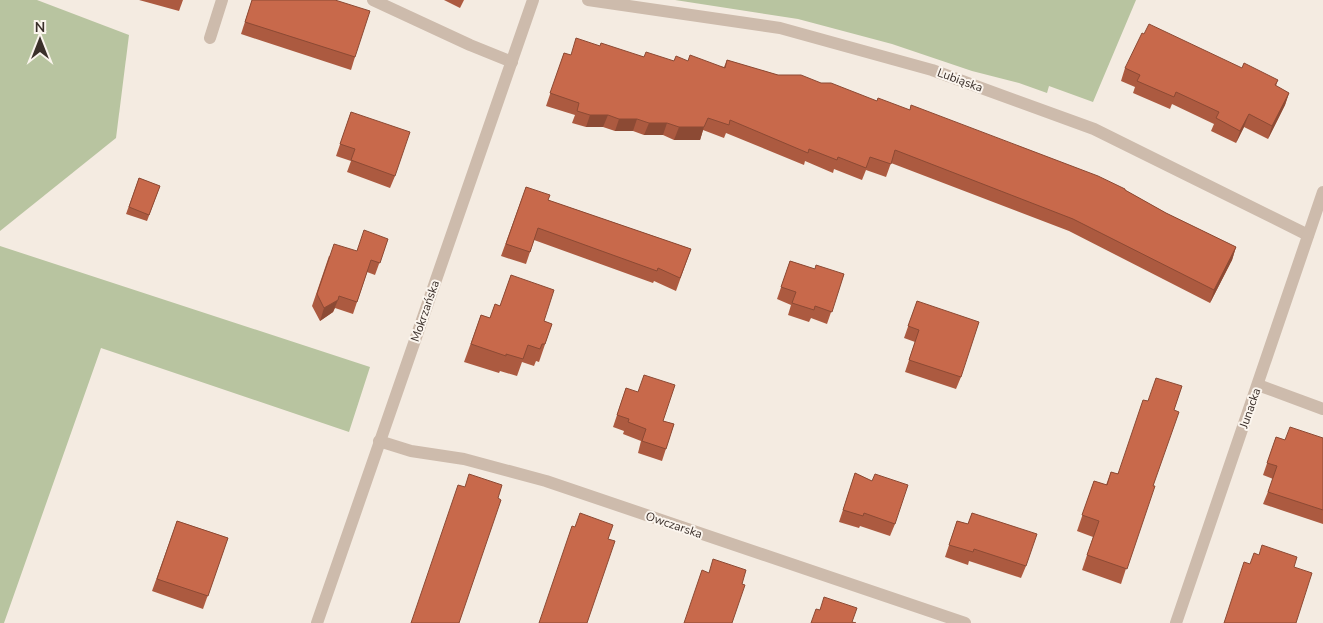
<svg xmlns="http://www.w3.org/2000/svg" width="1323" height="623" font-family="'Nunito Sans',sans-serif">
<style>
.green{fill:#b8c4a0}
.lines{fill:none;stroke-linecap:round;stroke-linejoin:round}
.minor{stroke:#cdbbac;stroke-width:12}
.tertiary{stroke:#cdbbac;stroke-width:12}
.wall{fill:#ac5a40}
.shaded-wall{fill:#8c4a34}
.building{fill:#c8694b;stroke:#8c4a34}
.labels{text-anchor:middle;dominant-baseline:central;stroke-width:4;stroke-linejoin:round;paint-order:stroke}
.street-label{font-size:12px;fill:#3b302b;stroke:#fbf5ee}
</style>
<rect width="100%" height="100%" fill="#f4ebe1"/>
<g class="green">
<path d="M0,0H37L129,35L116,138L0,231Z"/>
<path d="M675,0H1136L1093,102L1049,86L1047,93L1019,83L972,71L892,44L798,19Z"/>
<path d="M0,246L370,367L349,432L101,348L4,623H0Z"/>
</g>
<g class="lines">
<g class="minor">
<path d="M373,0L470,45L512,62"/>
<path d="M588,0L780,28L932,70L1094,129L1308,235"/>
<path d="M210,38L222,0"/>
<path d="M1258,385L1323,409"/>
<path d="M379,441L411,451L464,459L546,481L965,623"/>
<path d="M1176,623L1323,192"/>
</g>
<path class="tertiary" d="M317,623L533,0"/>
</g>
<g class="wall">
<path d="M139,0H183L179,11Z"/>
<path d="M252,0H335L355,57L351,70L241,34Z"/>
<path d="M444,0H464L460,8Z"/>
<path d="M600,46L644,57L674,61H688L724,67L727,60L778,75L821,83L877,101L909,110L1125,190L1166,213L1236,247L1232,260L1210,303L1069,231L891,163L886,177L866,170L862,180L834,169L833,173L805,161L804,165L726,133L724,138L703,130L700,140H674L663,135H644L633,131H615L603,127H586L572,123L575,115L546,106L564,53L570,55Z"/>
<path d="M1125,68L1278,80L1276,86L1289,93L1285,105L1268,139L1244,127L1236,143L1211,131L1214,124L1172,104L1170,109L1133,93L1135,87L1121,81Z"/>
<path d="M351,112L395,176L390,188L347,172L351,161L336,156Z"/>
<path d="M139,178L160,186L147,221L126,214Z"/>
<path d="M526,187L548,200L691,249L676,291L654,281L653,283L534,240L526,264L501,256Z"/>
<path d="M388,239L375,275L367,272L353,314L335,308L333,312L320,321L312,306L329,256L357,251Z"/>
<path d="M790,261L815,269L844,274L827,324L811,318L809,322L788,315L791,305L777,299Z"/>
<path d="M511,275L544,321L552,324L539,362L536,361L534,366L522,362L517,376L500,371L499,373L464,362L481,315L490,318L495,304L500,306Z"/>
<path d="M917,301L961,377L956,389L905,372L915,342L904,338Z"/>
<path d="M626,388L663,421L674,424L662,461L638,453L641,441L623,434L624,431L613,427Z"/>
<path d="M1174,410L1153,486L1121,584L1082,570L1093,537L1077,531L1094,481L1106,485L1111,472L1117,474Z"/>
<path d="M1276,437L1285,440L1323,438V524L1263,504L1273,479L1263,475Z"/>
<path d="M855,473L872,481L895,524L890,536L860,526L859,528L839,522Z"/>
<path d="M972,513L1026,566L1021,578L969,561L968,565L945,557L957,521L968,524Z"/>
<path d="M177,521L228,538L203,609L152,591Z"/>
</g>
<g class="shaded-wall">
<path d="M1289,93L1285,105L1268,139L1272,126Z"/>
<path d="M1249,114L1244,127L1236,143L1240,131Z"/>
<path d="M590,115H608L603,127H586Z"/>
<path d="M619,119H637L633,131H615Z"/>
<path d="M649,123H667L663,135H644Z"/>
<path d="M679,127H704L700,140H674Z"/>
<path d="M1236,247L1232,260L1210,303L1214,290Z"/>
<path d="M338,300L333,312L320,321L324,308Z"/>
</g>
<g class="building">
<path d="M252,0H335L370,11L355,57L245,22Z"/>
<path d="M1149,24L1242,68L1244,63L1278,80L1275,85L1289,93L1272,126L1249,114L1240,131L1216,118L1219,112L1176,92L1174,97L1137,81L1140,75L1125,68L1142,33L1144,34Z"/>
<path d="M576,38L600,46L601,43L644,57L646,52L674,61L676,56L688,61L690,55L725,68L727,60L778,75H801L821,83H831L877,101L878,98L910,110L911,105L1098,176L1125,189V190L1166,213L1236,247L1214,290L1073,219L895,150L891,164L870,157L866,168L838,157L837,160L809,149L808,153L730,120L729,125L708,118L704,127H679L667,123H649L637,119H619L608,115H590L577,111L579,103L550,93L564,53L571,55Z"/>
<path d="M351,112L410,132L395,176L351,160L355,149L340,144Z"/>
<path d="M139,178L160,186L149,215L129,207Z"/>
<path d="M526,187L550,195L548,200L691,249L680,278L658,268L657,271L538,228L530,252L506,244Z"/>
<path d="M364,230L388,239L380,263L371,260L357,302L339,296L338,300L324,308L317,294L334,244L357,251Z"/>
<path d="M790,261L815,269L816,265L844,274L832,312L815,306L814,310L792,303L796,292L781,287Z"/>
<path d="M511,275L554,290L544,321L552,324L545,344H542L540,349L528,345L523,359L506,354V356L471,344L481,315L490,318L495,304L500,306Z"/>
<path d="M917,301L979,322L961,377L909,360L919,330L908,326Z"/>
<path d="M644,375L675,385L663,421L674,424L666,449L642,441L646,429L628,422L629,419L617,415L626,388L638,392Z"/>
<path d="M1156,378L1182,386L1174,410L1179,412L1153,486H1155L1127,569L1087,555L1099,521L1082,515L1094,481L1107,485L1111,472L1118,474L1143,400L1148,401Z"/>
<path d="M1290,427L1323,438V510L1268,492L1277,466L1267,463L1276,437L1285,440Z"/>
<path d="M855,473L872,481L875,474L908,485L895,524L864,513L863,516L843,510Z"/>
<path d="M469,474L502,485L498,498L501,500L459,623H411L458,485L465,487Z"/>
<path d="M580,513L613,525L608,539L615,541L587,623H539L572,526L575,527Z"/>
<path d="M972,513L1037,534L1026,566L974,549L973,552L949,545L957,521L968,524Z"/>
<path d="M177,521L228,538L208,596L157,579Z"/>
<path d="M1262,545L1297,557L1294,567L1312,573L1296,623H1224L1244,562L1250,564L1254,553L1259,555Z"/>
<path d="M713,559L746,570L742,584L745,585L732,623H684L702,570L709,573Z"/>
<path d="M824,597L857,608L852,622L856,623H811L816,609L820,610Z"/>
</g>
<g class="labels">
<g class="street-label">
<text transform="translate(960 80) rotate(20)">Lubiąska</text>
<text transform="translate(425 311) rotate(-71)">Mokrzańska</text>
<text transform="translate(1250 408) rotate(-71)">Junacka</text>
<text transform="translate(674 525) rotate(19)">Owczarska</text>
</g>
</g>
<g transform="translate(40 40)" stroke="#fbf5ee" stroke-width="4" paint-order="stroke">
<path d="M0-4L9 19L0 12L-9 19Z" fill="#3b302b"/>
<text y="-8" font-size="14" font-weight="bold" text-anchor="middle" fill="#3b302b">N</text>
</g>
</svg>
